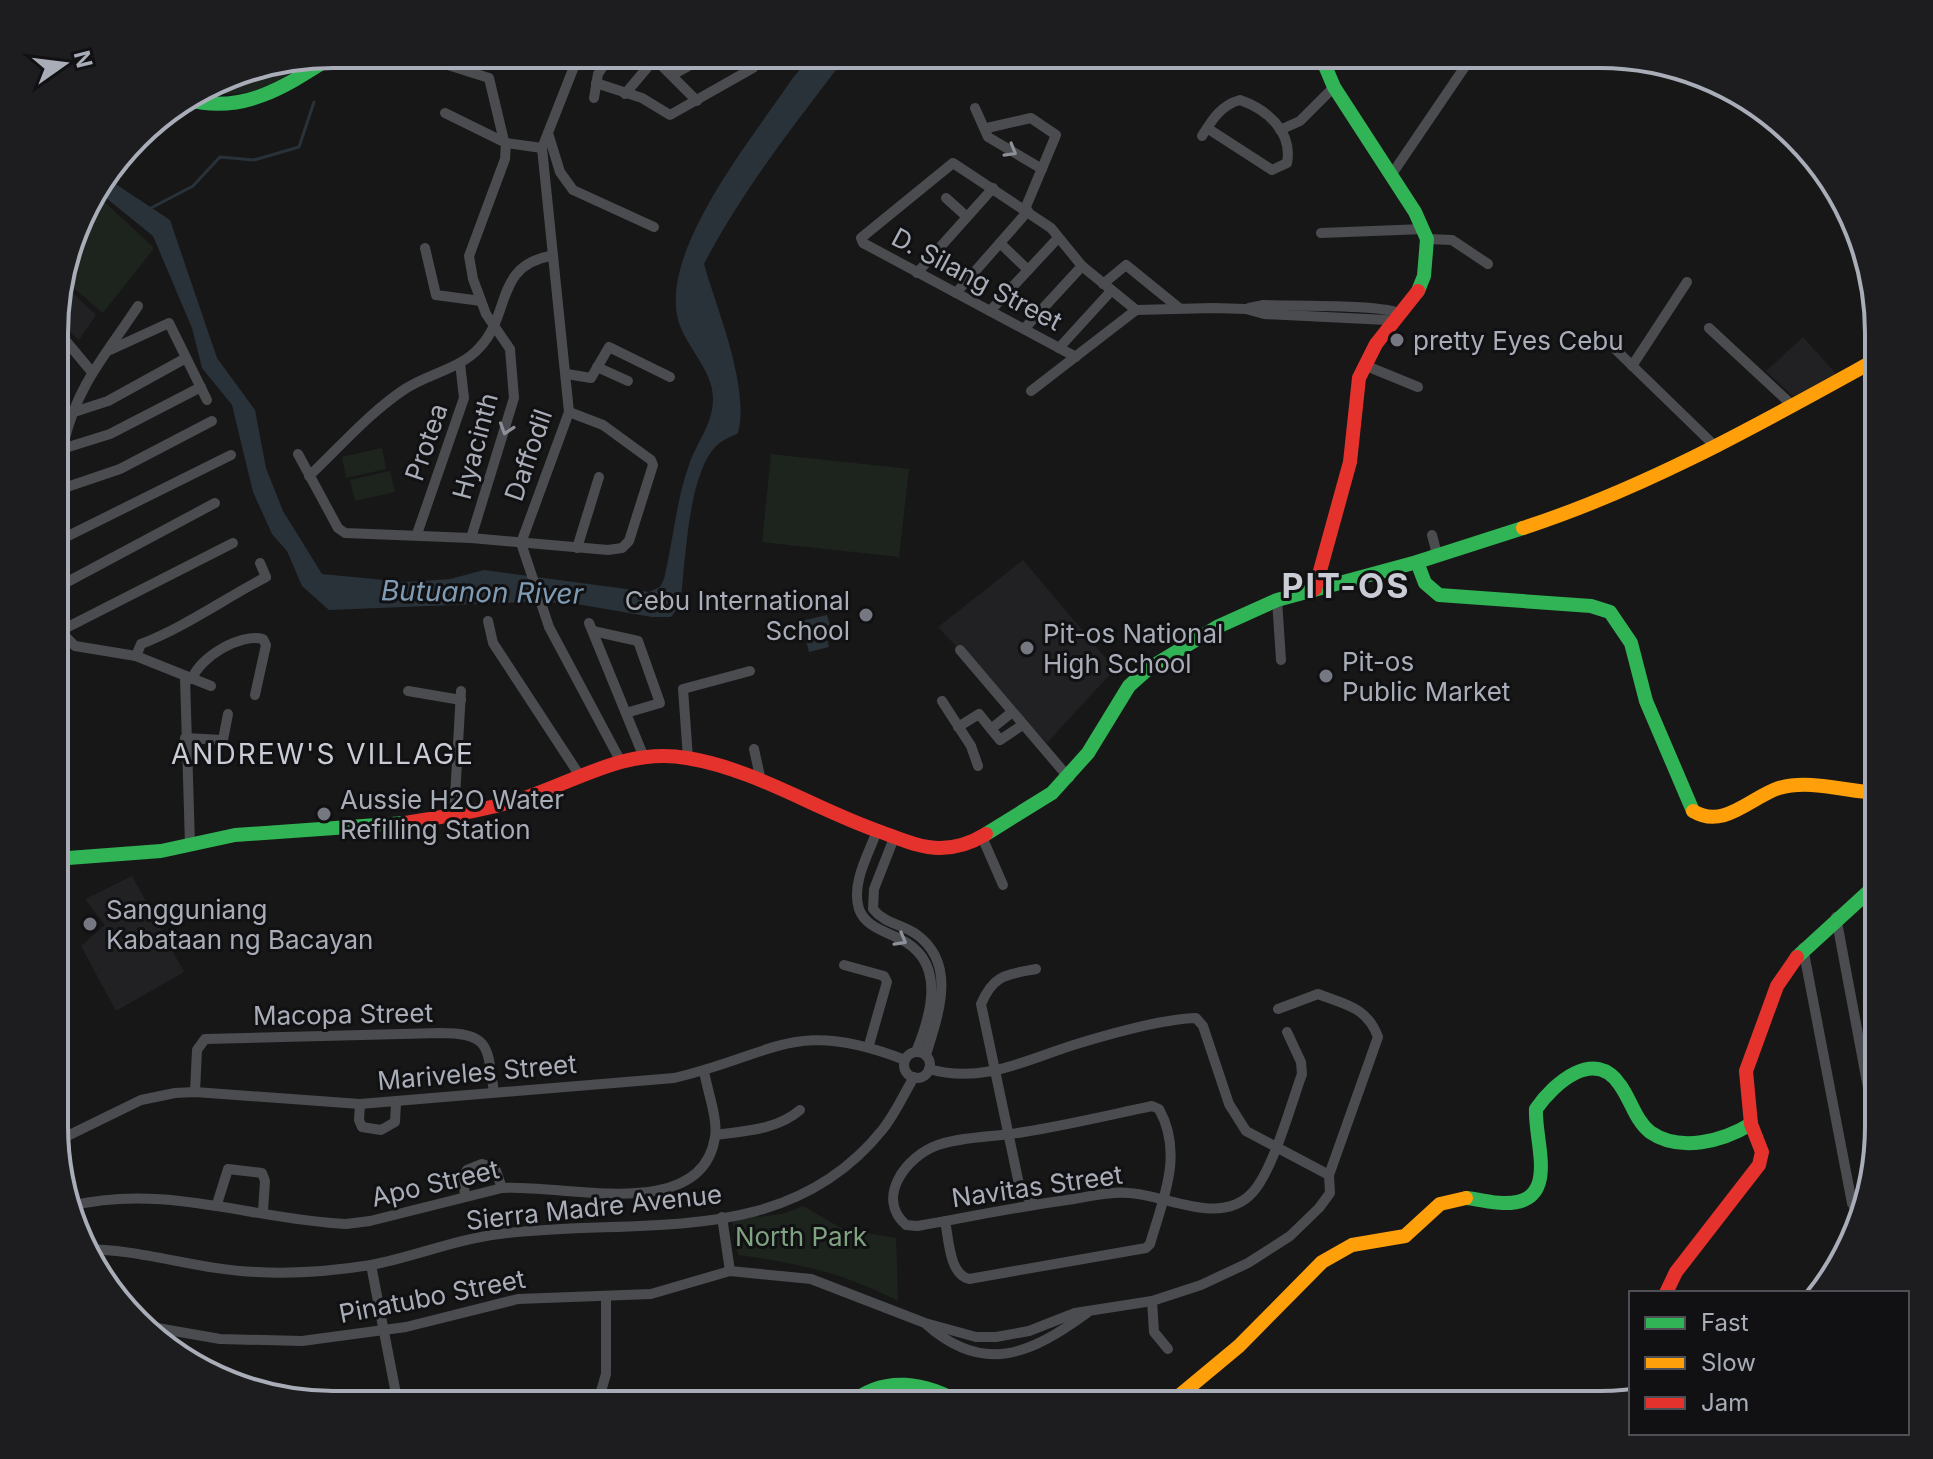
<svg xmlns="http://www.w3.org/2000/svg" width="1933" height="1459" font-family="Inter,sans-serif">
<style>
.built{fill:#212123}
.green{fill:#1d241e}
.water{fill:#2a3239}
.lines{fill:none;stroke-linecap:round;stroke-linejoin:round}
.stream{stroke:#2a3239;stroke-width:3}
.street{stroke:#4b4c50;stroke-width:10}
.fast{stroke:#30b455;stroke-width:14}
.slow{stroke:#ff9f0a;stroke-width:14}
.jam{stroke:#e5322d;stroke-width:14}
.oneway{stroke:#8c9099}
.poi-dot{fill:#757880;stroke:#111113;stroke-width:3}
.labels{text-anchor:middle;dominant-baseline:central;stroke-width:6;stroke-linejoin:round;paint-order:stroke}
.street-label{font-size:26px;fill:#a8adb8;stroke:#111113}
.poi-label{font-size:26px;fill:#a8adb8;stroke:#111113;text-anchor:start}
.park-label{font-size:26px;fill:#7fa381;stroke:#111113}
.water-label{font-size:28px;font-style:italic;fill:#7f9bb3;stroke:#111113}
.neighbourhood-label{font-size:28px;letter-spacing:2px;fill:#c9ccd4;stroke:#111113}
.district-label{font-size:34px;font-weight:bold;letter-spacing:2px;fill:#c9ccd4;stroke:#111113}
.rim{fill:none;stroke:#a8adb8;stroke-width:4}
</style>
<rect width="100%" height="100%" fill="#171717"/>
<g class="built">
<path d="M61,282L96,315L79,340L56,320V296Z"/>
<path d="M1803,337L1837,375L1796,399L1766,371Z"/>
<path d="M1023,560L1115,669L1047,743L938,627Z"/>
<path d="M132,876L184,972L116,1011L81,946L105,925L85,899Z"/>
</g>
<g class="green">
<path d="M303,59L304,64C264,91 250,97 201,93L243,69Z"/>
<path d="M93,191L154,248L103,313L62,278Z"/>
<path d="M382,448L386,469L346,478L342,457Z"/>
<path d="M771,454L909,469L899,557L762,542Z"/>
<path d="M390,471L395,492L355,501L350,480Z"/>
<path d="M803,1206L843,1229L896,1238L898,1301C843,1273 799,1263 738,1255L732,1220L782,1214Z"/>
</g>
<g class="water">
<path d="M821,54H1083L1078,62L1061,66L856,63L839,66C790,130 741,193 704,264C717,310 750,387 738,433C731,437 722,440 716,446C687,477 686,562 680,605L671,617H652L571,603L528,602L329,610L302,586L287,551L272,534L253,492L232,405L202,368L192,328L153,236L95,189L105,177L170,220L217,358L255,410L266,468L283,511L322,574L405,582L450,579L484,570L649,592L660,587L664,579C673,542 676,501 689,465C697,441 713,425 713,398C713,368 682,344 677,315C664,245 754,136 792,79L808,60Z"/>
<path d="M827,615L830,625L824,627L829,647L809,652L801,621Z"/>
</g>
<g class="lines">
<path class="stream" d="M151,208L193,186L220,157L254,160L299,147L314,102"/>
<g class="street">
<path d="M560,54L575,62"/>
<path d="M579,54L542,148L569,412L521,543L549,627L620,760"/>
<path d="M655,59L697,101"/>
<path d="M448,65L489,78L504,141"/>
<path d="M672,75L710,54"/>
<path d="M596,83L642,98L670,115L753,68L760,54"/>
<path d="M625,94L657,56"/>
<path d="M594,98L598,74L611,54"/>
<path d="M975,108L988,137L1042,169"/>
<path d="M445,113L506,143L542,148"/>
<path d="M987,128L1031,118L1056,135L1025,209"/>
<path d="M1280,130L1300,121L1334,87"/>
<path d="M548,133L560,172L573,190L654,227"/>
<path d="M1202,136C1212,120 1221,105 1240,100C1266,109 1293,131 1287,163L1272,170L1207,128"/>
<path d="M1392,174L1464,68"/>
<path d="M946,198L967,217"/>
<path d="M1321,233L1424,229"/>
<path d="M1427,239L1452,240L1488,264"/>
<path d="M1000,243L1028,270"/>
<path d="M425,248L436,295L481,301"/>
<path d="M917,273L993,188"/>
<path d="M1103,284L1126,265L1179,308"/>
<path d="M956,293L1028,211"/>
<path d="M138,306C106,355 78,383 64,442C61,455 56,471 58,485L67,487L120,469L212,421"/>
<path d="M1249,308L1264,305C1288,306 1388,304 1401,314"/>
<path d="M1136,310L1213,308L1246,309L1264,314L1387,320L1392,324"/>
<path d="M990,311L1058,238"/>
<path d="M1709,328L1793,406"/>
<path d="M56,329L91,371"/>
<path d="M1024,329L1082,266"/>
<path d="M1059,348L1111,291"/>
<path d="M1614,348L1717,448"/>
<path d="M110,350L169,323L207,400"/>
<path d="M1076,357L863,243L861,238L953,163L1051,228L1082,266L1136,310"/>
<path d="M1364,365L1418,387"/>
<path d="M1632,366L1687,282"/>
<path d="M597,367L628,381"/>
<path d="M567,374L591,378L609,347L670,377"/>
<path d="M1031,391L1136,310"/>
<path d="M71,413L108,401L186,358"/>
<path d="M62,449L110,434L201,387"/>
<path d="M298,454L338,528L345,533L471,538L608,550L622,548L629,541L653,465L651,460L603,425L569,412"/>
<path d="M309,476C340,447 370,412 405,389C429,373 461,369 480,347C511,314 495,266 550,256"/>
<path d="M417,534L464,398L460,363"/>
<path d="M1432,535L1437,554"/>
<path d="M471,538L514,398L510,349L486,314L473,279L469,256L505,159L506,143"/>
<path d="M56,542L231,455"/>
<path d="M577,548L599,477"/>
<path d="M56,588L215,503"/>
<path d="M1277,600L1281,660"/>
<path d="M56,619L61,632L75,646L136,656L211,686"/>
<path d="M488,621L493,643L580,776"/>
<path d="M589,623L643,755"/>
<path d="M593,631L638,641L660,703L626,713"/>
<path d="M56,637L64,629L233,543"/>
<path d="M960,650L1069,778"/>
<path d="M136,656L141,644C185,627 224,599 266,577L260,563"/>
<path d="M185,677L190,845"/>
<path d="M192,679C200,657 240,633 263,639L266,645L255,695"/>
<path d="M408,691L461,700"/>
<path d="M942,701L971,746L978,766"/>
<path d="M958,727L979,714L1000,740L1021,726"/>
<path d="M991,729L1011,713"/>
<path d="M185,738L223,740L228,714"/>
<path d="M754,749L761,781"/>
<path d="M688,758L683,689L750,671"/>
<path d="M454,815L461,691"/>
<path d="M877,831C868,855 851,884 859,909C865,926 884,931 898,938C947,960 932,1013 916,1052"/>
<path d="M982,837L1003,885"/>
<path d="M894,838L874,889L873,909C884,923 901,924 916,934C958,964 938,1015 926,1055"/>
<path d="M1869,889L1879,941"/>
<path d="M1836,917L1878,1141"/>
<path d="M1803,948L1852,1203"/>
<path d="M844,965L884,976L887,982L869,1045"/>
<path d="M1278,1009L1318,994C1346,1005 1367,1007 1378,1037L1329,1175"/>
<circle cx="917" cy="1065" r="13"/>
<path d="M195,1092L197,1050L205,1039L440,1033C491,1033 487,1047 494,1092"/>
<path d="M360,1104L359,1120L362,1127L381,1130L395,1122L396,1103"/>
<path d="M716,1135C744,1131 777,1130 800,1110"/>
<path d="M55,1142L141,1100L175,1093L195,1092L360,1104L674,1078C776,1054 795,1017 905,1060"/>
<path d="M465,1196L463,1177L467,1170L482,1164L495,1168L502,1188"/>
<path d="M217,1204L228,1169L262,1173L265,1181L263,1211"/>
<path d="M1034,1204L1020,1189L981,1004C994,974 1006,975 1036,969"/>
<path d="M71,1206C164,1183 255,1220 346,1224L370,1221L502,1188C560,1183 702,1225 715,1137C718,1118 707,1090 704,1071"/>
<path d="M1857,1212L1852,1203L1867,1195"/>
<path d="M722,1217L730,1271"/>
<path d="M945,1221C949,1239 949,1274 969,1279L1146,1248L1150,1244C1163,1199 1184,1154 1159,1109L1152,1106C1109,1115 1067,1125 1024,1132C996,1137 964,1136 938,1145C906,1156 875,1198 906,1225L917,1226C969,1217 1021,1206 1074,1199C1092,1196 1111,1191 1129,1193C1167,1195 1220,1227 1252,1193C1273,1171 1291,1104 1302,1074L1301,1062L1287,1032"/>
<path d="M83,1249C142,1249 198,1270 256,1272C294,1274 334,1271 371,1265C414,1257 456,1239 500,1234C636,1216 785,1252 883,1129C895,1114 904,1094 914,1077"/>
<path d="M371,1265L398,1404"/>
<path d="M1152,1301L1154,1332L1168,1349"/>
<path d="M140,1325L220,1339L302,1341L406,1327L518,1299L651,1294L730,1271L811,1279L925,1323L976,1337H996L1029,1331L1075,1313L1152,1301L1201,1285L1248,1263L1290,1236L1319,1208L1330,1193L1329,1175L1246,1131L1229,1104L1203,1026L1196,1018C1162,1019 1113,1033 1080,1043C1029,1058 984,1085 929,1069"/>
<path d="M927,1325C985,1376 1032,1353 1087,1313"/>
<path d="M514,1405L533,1400L548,1405"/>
<path d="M597,1405L606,1374V1298"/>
</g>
<g class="fast">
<path d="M1320,54L1334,87L1415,212L1427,239L1424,276L1418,291"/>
<path d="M188,100C246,115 289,84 336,54"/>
<path d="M1417,562L1425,583L1439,595L1591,606L1610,612L1631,643L1646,701L1693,811"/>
<path d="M986,834L1052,793L1088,753L1129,686L1148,669L1217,627L1277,600L1417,562L1523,528"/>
<path d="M55,859L161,851L235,835L405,823"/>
<path d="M1797,957L1879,882"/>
<path d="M1466,1198C1478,1199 1491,1203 1503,1203C1562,1205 1534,1142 1536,1109C1554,1083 1595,1047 1620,1085C1631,1100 1635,1120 1650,1132C1680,1153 1723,1141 1751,1124"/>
<path d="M848,1405C884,1374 926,1382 964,1405"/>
</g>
<g class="slow">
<path d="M1523,528C1649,487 1763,422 1879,358"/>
<path d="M1693,811C1724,830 1751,797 1779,788C1811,779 1847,792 1879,793"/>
<path d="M1168,1405L1239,1346L1322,1262L1352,1245L1405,1236L1440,1204L1466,1198"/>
</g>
<g class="jam">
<path d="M1315,589L1350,462L1359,378L1376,344L1418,291"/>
<path d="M405,823C446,816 490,810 530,796C584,777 629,748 687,758C755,769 817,810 881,832C900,839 920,848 940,848C956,848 973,842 986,834"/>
<path d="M1666,1293L1676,1272L1759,1165L1762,1152L1751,1124L1746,1071L1777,986L1797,957"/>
</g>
</g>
<defs><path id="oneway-chevron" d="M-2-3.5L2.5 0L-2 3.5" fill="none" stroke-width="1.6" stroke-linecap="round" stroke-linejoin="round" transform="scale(2)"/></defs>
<g class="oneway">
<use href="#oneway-chevron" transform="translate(1011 151) rotate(30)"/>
<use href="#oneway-chevron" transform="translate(506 429) rotate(108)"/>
<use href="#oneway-chevron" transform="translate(901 940) rotate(29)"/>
</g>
<g class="poi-dot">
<circle cx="1397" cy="340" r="8"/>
<circle cx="866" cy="615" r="8"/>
<circle cx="1027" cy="648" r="8"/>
<circle cx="1326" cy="676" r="8"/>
<circle cx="324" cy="814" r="8"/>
<circle cx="90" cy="924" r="8"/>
</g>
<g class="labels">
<g class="street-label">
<text transform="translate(977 279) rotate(28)">D. Silang Street</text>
<text transform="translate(426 442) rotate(-71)">Protea</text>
<text transform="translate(475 446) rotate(-75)">Hyacinth</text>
<text transform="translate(528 455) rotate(-71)">Daffodil</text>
<text transform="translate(343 1014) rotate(-1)">Macopa Street</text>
<text transform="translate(477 1072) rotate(-5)">Mariveles Street</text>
<text transform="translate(435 1183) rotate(-13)">Apo Street</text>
<text transform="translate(1037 1186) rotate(-8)">Navitas Street</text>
<text transform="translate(594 1207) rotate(-6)">Sierra Madre Avenue</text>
<text transform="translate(432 1296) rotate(-11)">Pinatubo Street</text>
</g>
<g class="poi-label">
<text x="1413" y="340">pretty Eyes Cebu</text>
<text x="850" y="600" text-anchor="end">Cebu International<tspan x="850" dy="30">School</tspan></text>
<text x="1043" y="633">Pit-os National<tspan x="1043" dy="30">High School</tspan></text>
<text x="1342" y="661">Pit-os<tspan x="1342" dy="30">Public Market</tspan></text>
<text x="340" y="799">Aussie H2O Water<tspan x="340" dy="30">Refilling Station</tspan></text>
<text x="106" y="909">Sangguniang<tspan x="106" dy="30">Kabataan ng Bacayan</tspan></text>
</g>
<g class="park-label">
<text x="801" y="1236">North Park</text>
</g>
<g class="water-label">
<text transform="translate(482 592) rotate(1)">Butuanon River</text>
</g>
<g class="neighbourhood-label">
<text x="323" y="754">ANDREW'S VILLAGE</text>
</g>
<g class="district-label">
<text x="1346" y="585">PIT-OS</text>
</g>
</g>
<path d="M0 0H1933V1459H0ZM333 68H1600A265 265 0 0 1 1865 333V1126A265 265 0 0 1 1600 1391H333A265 265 0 0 1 68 1126V333A265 265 0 0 1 333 68Z" fill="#1d1d20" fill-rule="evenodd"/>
<path class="rim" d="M333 68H1600A265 265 0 0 1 1865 333V1126A265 265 0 0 1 1600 1391H333A265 265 0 0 1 68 1126V333A265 265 0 0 1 333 68Z"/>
<rect x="1629" y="1291" width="280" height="144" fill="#111113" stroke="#4d4f55" stroke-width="2"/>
<rect x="1645" y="1317" width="40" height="12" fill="#30b455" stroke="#4d4f55" stroke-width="2"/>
<text x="1701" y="1331" font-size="24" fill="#a8adb8">Fast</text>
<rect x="1645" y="1357" width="40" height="12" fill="#ff9f0a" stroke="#4d4f55" stroke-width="2"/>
<text x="1701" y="1371" font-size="24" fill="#a8adb8">Slow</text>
<rect x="1645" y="1397" width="40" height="12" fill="#e5322d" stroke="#4d4f55" stroke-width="2"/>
<text x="1701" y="1411" font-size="24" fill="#a8adb8">Jam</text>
<g transform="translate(64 64) rotate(76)" stroke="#111113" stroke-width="6" paint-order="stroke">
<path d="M0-6L14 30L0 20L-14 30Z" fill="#a8adb8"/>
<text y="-12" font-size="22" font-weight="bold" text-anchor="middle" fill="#a8adb8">N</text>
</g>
</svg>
